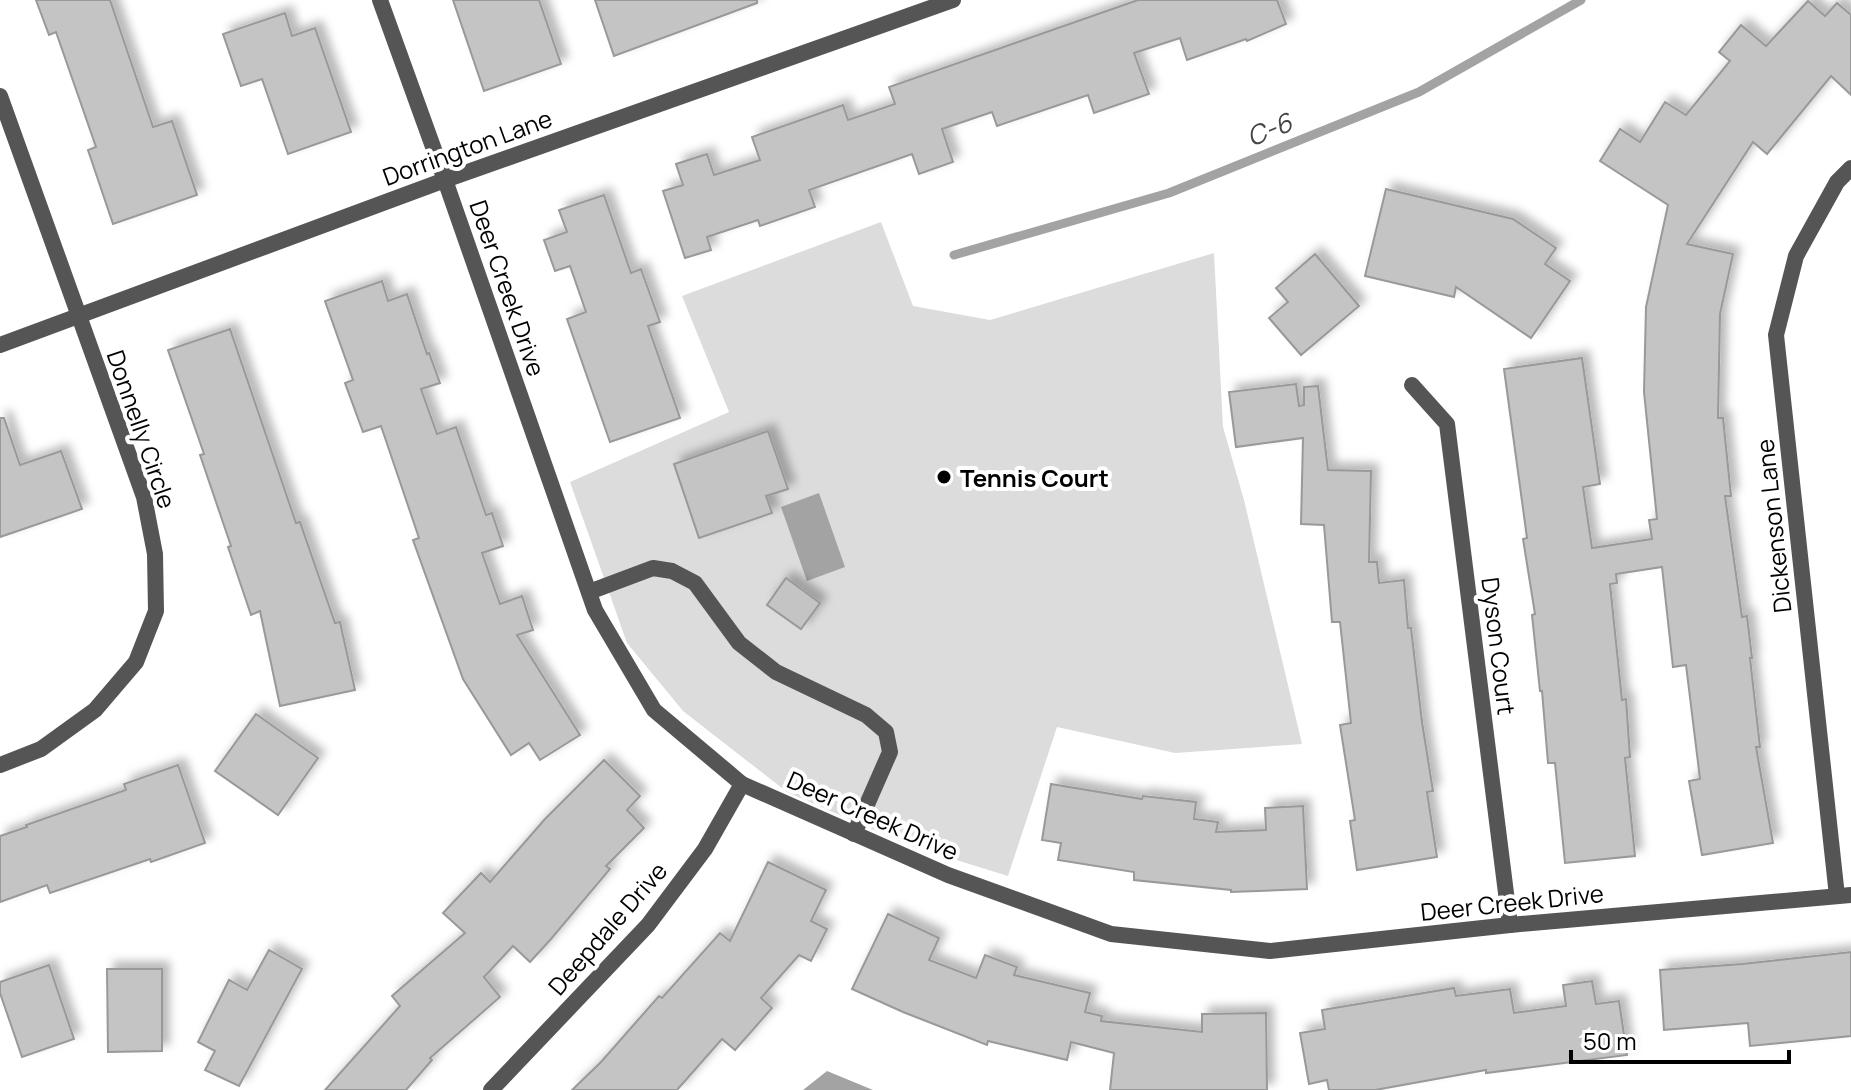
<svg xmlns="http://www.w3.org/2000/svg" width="1851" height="1090" font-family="Manrope,sans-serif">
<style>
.green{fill:#dcdcdc}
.water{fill:#a3a3a3}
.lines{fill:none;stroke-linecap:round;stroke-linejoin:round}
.stream{stroke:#a3a3a3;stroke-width:9}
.building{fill:#c4c4c4;stroke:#999;stroke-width:2;filter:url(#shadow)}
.lane{stroke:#555;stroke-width:16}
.street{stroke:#555;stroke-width:16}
.poi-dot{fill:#000;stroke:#fff;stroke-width:3}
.labels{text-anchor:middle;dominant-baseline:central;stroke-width:8;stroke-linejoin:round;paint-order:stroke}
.street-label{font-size:24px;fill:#000;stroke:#fff}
.poi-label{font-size:24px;font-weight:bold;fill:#000;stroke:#fff;text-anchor:start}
.water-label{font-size:26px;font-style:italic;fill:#444;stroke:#fff}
</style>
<defs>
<filter id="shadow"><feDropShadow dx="7" dy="-7" stdDeviation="4" flood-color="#0004"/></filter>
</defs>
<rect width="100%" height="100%" fill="#fff"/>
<path class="green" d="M881,222L913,306L990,320L1214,253L1223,427L1244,500L1302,744L1175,753L1057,727L1008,876L911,846L787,792L683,711L627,643L570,482L729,412L682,296Z"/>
<g class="water">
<path d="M819,493L845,567L807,581L781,507Z"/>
<path d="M827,1071L873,1090H803Z"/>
</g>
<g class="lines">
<path class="stream" d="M954,255L1169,193L1419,92L1581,0"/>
</g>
<g class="building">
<path d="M36,0H110L153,127L172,121L197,195L113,224L88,150L96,147L56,32L49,35Z"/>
<path d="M453,0H539L561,64L484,91Z"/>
<path d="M595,0H757V3L614,56Z"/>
<path d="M1138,0H1277L1286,24L1247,41L1246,39L1187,60L1180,38L1134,53L1149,94L1094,113L1088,95L997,126L992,112L942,129L953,162L919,174L912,154L809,190L815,207L760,226L758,220L707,237L711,250L685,258L663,191L683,185L676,164L707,154L714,175L760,160L752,137L843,105L848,120L895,104L889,87Z"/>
<path d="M1808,1L1825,16L1837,3L1851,15V95L1831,76L1767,154L1753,142L1687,244L1733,254L1720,314L1718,418H1723L1731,496H1725L1742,617L1747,616L1752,658H1750L1760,747H1756L1773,843L1702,855L1689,781L1700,779L1686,665L1673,667L1662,567L1616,574L1617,583L1610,584L1622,700L1626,699L1630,757L1625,758L1635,856L1565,863L1555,763H1548L1542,691H1540L1532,615L1535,614L1523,539L1527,538L1504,369L1582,358L1600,484L1583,487L1592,548L1652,539L1649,520L1657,519L1644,392L1646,307L1668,205L1600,161L1620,129L1640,142L1665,102L1686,115L1730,61L1719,52L1741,25L1766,46Z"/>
<path d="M285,13L292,36L315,28L351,132L288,154L262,79L241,86L223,34Z"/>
<path d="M1386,189L1513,219L1556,248L1545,264L1570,281L1531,338L1456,287L1454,297L1365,276Z"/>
<path d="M604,195L631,273L641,269L660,322L648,326L680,418L610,442L567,319L586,312L570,266L555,271L544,240L567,232L559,210Z"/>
<path d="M1315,254L1359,306L1301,355L1269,318L1288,302L1276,288Z"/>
<path d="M382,281L388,301L407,294L427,354L429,353L440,383L421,389L437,434L456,427L486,515L492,513L503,546L482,553L500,604L522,596L533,630L517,635L580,735L540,760L529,743L511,755L463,679L413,540L419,538L381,426L363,432L345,383L353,380L325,301Z"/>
<path d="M230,329L296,523L300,522L335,623L340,622L355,690L280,706L260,611L251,615L228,547L231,546L200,455L204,454L168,350Z"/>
<path d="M1296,384L1299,406L1304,405V387L1318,386L1328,470L1371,471L1369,562H1377L1379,583L1404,580L1408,628H1411L1422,722L1433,791L1427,792L1437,857L1357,870L1350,821L1355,820L1340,725L1351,723L1340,622H1332L1324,525L1301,524L1303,438L1236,447L1229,392Z"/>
<path d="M0,418H4L20,465L61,451L82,509L0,537Z"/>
<path d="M768,431L788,489L766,496L772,513L699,538L674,464Z"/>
<path d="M786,578L820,603L801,629L767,605Z"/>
<path d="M256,714L318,758L278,815L215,771Z"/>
<path d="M604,760L640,796L627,810L644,828L606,866L610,869L551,939L530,962L513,946L484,977L500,997L430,1058L432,1060L406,1090H325L400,1006L392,996L465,933L443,913L481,873L490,882L545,819Z"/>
<path d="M178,765L205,843L151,862L150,859L50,893L47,885L0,902V836L27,827L26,825L126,790L124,784Z"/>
<path d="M1051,784L1142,799L1143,796L1196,802L1194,819L1218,822L1216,832L1266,830L1265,808L1303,806L1307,889L1231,892V890L1134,880V872L1058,860L1061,843L1042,840Z"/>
<path d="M768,862L826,890L811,921L827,929L811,961L799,955L761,998L772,1008L735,1050L722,1039L677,1090H572L601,1062L659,996L662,998L720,933L730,941Z"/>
<path d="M888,914L939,938L929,960L976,978L985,955L1017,967L1014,975L1090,993L1085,1012L1102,1016L1101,1021L1202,1032V1014L1266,1013L1267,1090H1110L1114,1053L1071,1042L1067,1060L988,1041L987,1045L903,1012L852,989Z"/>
<path d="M269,950L302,969L239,1086L205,1070L215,1051L198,1042L229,980L247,990Z"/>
<path d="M1851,952V1036L1750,1046L1748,1023L1664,1030L1660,970L1742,964Z"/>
<path d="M49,965L74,1039L22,1057L0,993V982Z"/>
<path d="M107,969H162V1051L108,1052Z"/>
<path d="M1592,981L1596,1004L1619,1001L1627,1055L1486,1073V1070L1375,1090H1329L1327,1080L1309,1084L1300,1033L1325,1029L1322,1010L1454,988L1456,996L1510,989L1514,1013L1566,1006L1563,985Z"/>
</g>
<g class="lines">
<path class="lane" d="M589,592L653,568L672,571L695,583L739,643L776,672L866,715L886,732L890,752L854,834"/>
<g class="street">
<path d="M380,0L445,180L595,610L654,710L742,784L948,875L1111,934L1270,951L1510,925L1851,895"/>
<path d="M0,96L144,497L155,554L156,611L136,662L95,710L41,749L0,765"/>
<path d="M0,345L445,180L953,0"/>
<path d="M1412,385L1447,424L1510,925"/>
<path d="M1837,896L1776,335L1796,256L1837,182L1851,168"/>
<path d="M491,1090L648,925L705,849L742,784"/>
</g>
</g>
<circle class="poi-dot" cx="944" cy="477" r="8"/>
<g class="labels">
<g class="street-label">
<text transform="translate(467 147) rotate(-20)">Dorrington Lane</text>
<text transform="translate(508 288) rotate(71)">Deer Creek Drive</text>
<text transform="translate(142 429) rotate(71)">Donnelly Circle</text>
<text transform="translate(1773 526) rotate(-96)">Dickenson Lane</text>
<text transform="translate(1499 646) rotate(83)">Dyson Court</text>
<text transform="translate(873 815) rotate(24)">Deer Creek Drive</text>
<text transform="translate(1512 902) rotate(-6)">Deer Creek Drive</text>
<text transform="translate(607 928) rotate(-49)">Deepdale Drive</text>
</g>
<g class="poi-label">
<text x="960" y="477">Tennis Court</text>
</g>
<g class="water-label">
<text transform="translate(1269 129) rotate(-22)">C-6</text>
</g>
</g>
<path d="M1571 1050v12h218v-12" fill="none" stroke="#000000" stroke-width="4"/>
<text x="1583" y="1050" font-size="24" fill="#000000" stroke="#ffffff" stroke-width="6" paint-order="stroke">50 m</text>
</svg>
